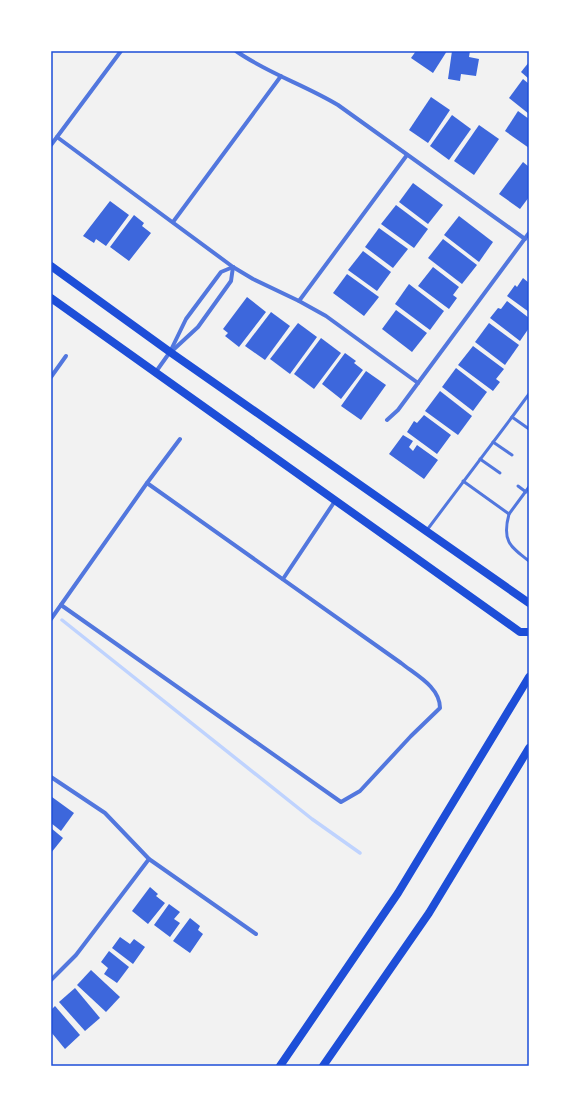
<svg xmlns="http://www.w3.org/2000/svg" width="580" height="1117" font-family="Commissioner,sans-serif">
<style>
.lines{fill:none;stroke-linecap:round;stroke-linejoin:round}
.stream{stroke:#bfd3fe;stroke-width:3.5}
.building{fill:#3d67dc}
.service{stroke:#5277de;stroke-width:3}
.minor{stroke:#5277de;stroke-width:4}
.secondary{stroke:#1d4ed8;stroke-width:8}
.neatline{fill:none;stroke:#1d4ed8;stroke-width:1.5}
</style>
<rect width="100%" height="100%" fill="#f2f2f2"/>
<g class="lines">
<path class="stream" d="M62,620L312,819L360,853"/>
</g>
<g class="building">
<path d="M416,51H447L433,73L411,58Z"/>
<path d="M452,51H470L469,57L479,59L476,76L461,74L460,81L448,79Z"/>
<path d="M529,62V79L521,72Z"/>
<path d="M523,79L529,84V114L509,98Z"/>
<path d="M431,97L450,110L428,143L409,130Z"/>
<path d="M518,111L529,119V148L505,131Z"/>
<path d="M452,115L471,129L449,160L430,146Z"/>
<path d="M479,125L499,139L474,175L454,161Z"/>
<path d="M523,162L529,167V197L520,209L499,194Z"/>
<path d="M413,183L443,205L428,224L399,202Z"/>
<path d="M110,201L129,215L106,246L96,239L94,243L83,236Z"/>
<path d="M396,205L428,229L414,248L381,224Z"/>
<path d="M134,215L144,223L142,226L151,233L129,261L110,247Z"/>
<path d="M459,216L493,242L479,262L444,235Z"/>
<path d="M379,228L408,249L393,268L365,247Z"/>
<path d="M443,239L477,265L462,284L428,258Z"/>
<path d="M363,251L391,272L377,291L348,270Z"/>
<path d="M433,267L459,287L453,295L457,298L449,309L418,286Z"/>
<path d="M347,274L379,297L364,316L333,293Z"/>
<path d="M523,278L529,283V312L507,296L515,285L517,287Z"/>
<path d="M409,284L444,311L430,330L395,304Z"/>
<path d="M247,297L266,312L239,347L225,336L228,333L223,329Z"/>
<path d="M507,301L529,318V328L520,341L490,318L498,308L501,309Z"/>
<path d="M396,310L427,333L412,352L382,329Z"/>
<path d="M271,312L290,326L265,360L245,346Z"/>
<path d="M298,323L317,337L290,374L270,359Z"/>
<path d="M489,323L519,345L505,365L475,342Z"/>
<path d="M321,338L341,353L314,389L294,374Z"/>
<path d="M473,346L504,369L496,379L500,382L493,391L458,365Z"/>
<path d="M345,353L356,361L354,363L363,370L341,399L322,384Z"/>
<path d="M456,368L487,392L473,411L442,387Z"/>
<path d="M366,371L386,385L361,420L341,406Z"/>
<path d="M440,391L472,416L458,435L425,411Z"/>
<path d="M424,415L451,435L437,454L407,432L414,421L417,423Z"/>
<path d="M403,435L413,441L409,447L413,451L417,445L438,460L424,479L389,454Z"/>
<path d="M52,797L74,813L61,831L51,823V799Z"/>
<path d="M51,828L63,838L51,853Z"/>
<path d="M150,887L158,894L156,896L165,903L148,924L132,911Z"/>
<path d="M169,904L180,912L174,919L180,923L170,937L154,925Z"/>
<path d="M190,918L200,926L198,930L203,934L190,953L173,941Z"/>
<path d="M120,937L130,944L134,939L145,947L133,964L112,948Z"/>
<path d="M109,951L129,967L117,983L104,974L108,968L101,962Z"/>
<path d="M91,970L120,997L106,1012L77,985Z"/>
<path d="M75,988L100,1018L85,1031L59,1002Z"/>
<path d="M55,1006L80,1035L65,1049L51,1032V1010Z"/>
</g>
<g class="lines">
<g class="service">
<path d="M512,417L529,394"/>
<path d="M493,442L512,455"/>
<path d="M480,459L500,473"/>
<path d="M463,481L509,514L529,487"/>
<path d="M518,486L526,492"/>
<path d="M509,514C502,540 509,546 529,561"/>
<path d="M427,530L512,417L529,429"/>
</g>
<g class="minor">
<path d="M236,51C267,73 305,85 338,105L525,239"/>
<path d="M57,137L233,267L253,279L299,301L326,316L418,383"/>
<path d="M51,145L121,51"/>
<path d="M173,222L281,76"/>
<path d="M299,301L407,155"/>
<path d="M172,351L198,327L231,281L233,267"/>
<path d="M155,373L170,352L186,319L221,272L233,267"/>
<path d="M51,377L66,356"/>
<path d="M387,420L398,410L529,233"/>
<path d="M283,579L335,501"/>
<path d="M61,605L341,802L360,791L411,736L440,708C440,687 416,675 401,663L147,483"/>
<path d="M51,619L147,483L180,439"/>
<path d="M51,777L105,813L149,859L256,934"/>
<path d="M51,980L76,955L149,859"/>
</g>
<g class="secondary">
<path d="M51,266L170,352L529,603"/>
<path d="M51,298L520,632H529"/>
<path d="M280,1066L398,893L529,677"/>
<path d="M323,1066L429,913L529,748"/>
</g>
</g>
<rect width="580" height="1117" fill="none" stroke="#ffffff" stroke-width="104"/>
<rect x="52" y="52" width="476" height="1013" class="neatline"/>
</svg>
